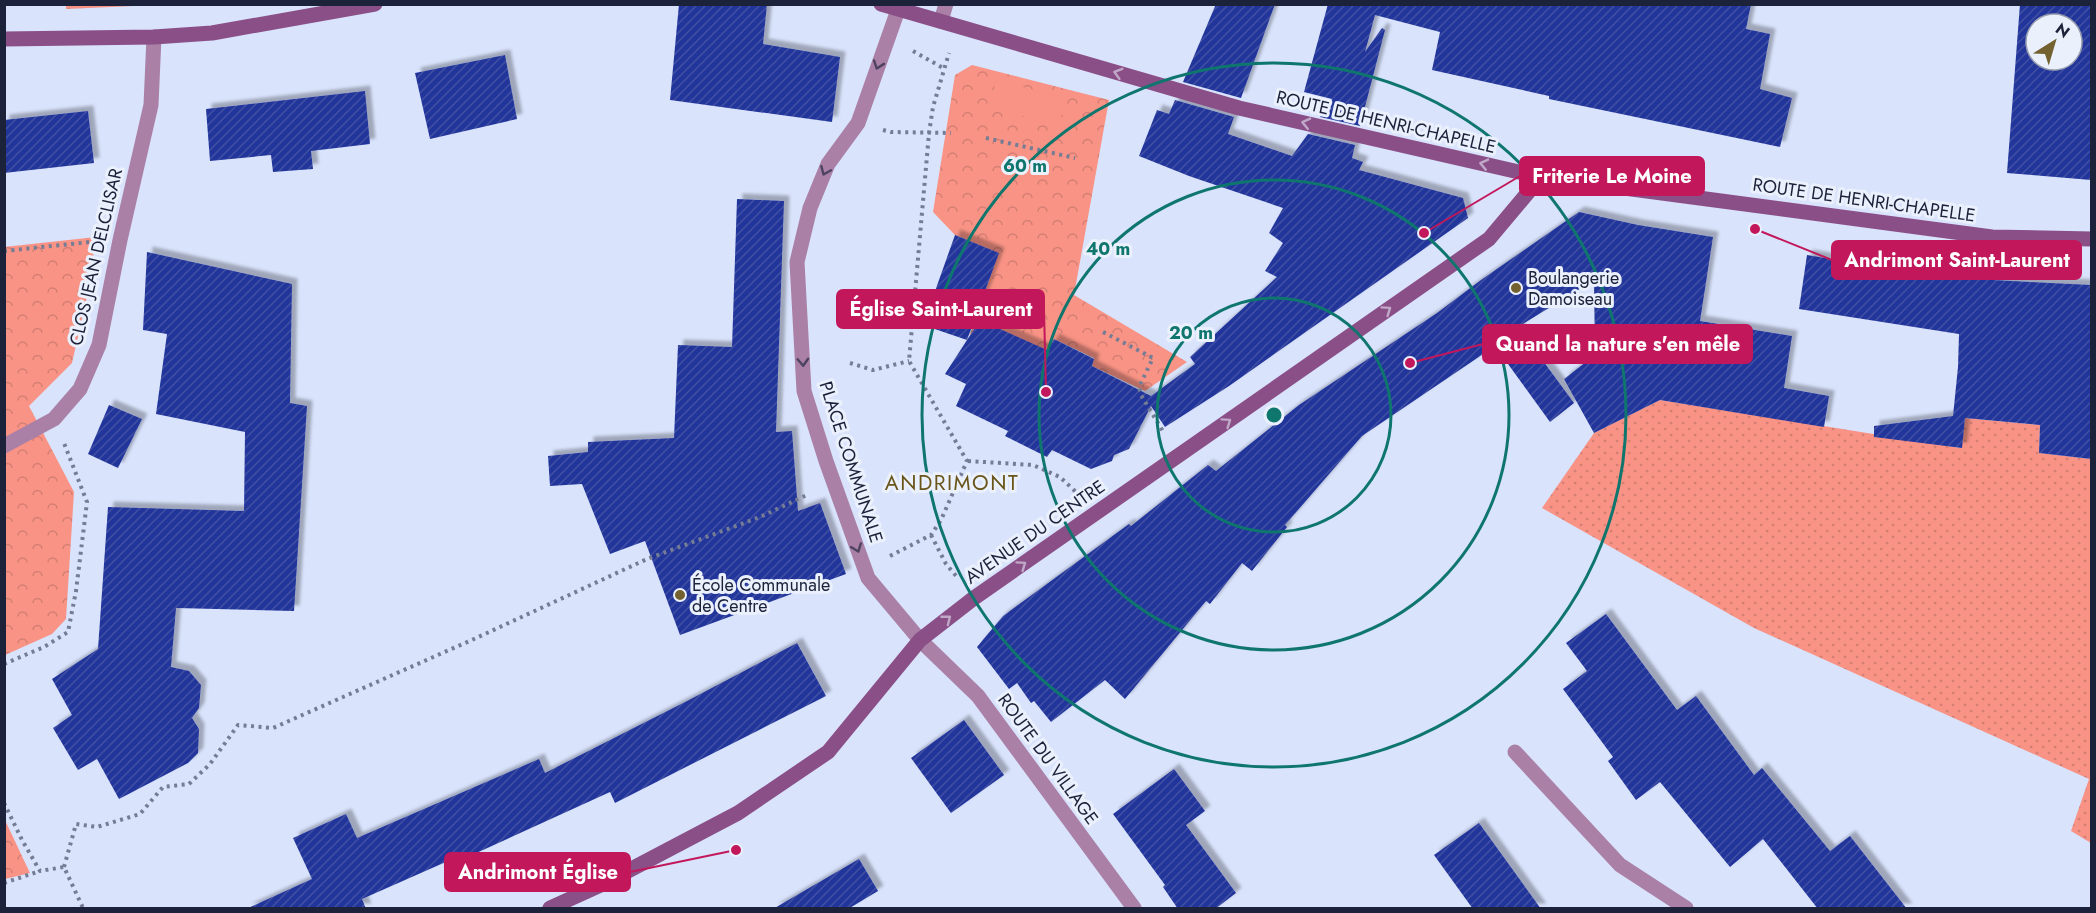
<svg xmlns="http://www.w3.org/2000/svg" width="2096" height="913" font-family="Jost,sans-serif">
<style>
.grass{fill:url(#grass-dots)}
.park{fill:url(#park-crowns)}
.pitch{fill:#f89385}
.building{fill:url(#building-hatch);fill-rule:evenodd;filter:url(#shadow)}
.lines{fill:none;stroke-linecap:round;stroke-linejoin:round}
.path{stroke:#757d95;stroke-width:4;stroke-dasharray:3 4.5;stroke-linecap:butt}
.street{stroke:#aa80a7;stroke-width:15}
.secondary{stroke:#8b4f88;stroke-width:15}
.oneway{stroke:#4d4360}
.oneway2{stroke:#c0a8c8}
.ring{fill:none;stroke:#0f766e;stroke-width:3}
.poi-dot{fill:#73612f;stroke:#ebf0fd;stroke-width:2}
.labels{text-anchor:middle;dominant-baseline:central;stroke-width:6;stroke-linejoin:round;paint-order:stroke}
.street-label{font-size:18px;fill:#1b2239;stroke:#ebf0fd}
.poi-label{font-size:18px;fill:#1b2239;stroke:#ebf0fd;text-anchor:start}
.quarter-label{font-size:21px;letter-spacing:1.5px;fill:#69551a;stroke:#ebf0fd}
.centre{fill:#0f766e;stroke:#ebf0fd;stroke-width:3}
.ring-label{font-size:18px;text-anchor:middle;font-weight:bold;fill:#0f766e;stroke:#ebf0fd;stroke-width:6;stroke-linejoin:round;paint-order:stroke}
.leader{fill:none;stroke:#c2185b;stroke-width:2}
.callout-dot{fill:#c2185b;stroke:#ebf0fd;stroke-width:2}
.callout{fill:#c2185b;stroke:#c2185b;stroke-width:2}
.callout-label{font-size:20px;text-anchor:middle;font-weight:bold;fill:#fff}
</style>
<defs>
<pattern id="grass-dots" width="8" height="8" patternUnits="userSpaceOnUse" patternTransform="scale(1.5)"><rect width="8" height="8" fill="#f89385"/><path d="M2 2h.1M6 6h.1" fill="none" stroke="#d47e74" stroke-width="1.8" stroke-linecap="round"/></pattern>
<pattern id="park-crowns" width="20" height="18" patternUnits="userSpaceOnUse" patternTransform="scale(1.5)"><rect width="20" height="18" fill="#f89385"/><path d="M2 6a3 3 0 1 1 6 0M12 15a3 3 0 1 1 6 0" fill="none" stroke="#d47e74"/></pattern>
<pattern id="building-hatch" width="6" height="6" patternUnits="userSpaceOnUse" patternTransform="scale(1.5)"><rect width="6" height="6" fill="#23359b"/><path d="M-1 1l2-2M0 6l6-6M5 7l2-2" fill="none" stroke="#4150a3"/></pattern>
<filter id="shadow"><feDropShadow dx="5.5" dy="-5.5" stdDeviation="1.5" flood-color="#0004"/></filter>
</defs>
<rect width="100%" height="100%" fill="#d9e3fc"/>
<g class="grass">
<path d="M66,5V4L156,5L66,9Z"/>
<path d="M1660,400L1961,448L1965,418L2040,425L2039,453L2091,459V843L2071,831L2089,779L1754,628L1542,508L1594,433Z"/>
</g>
<g class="park">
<path d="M972,65L1109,100L1074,295L1187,362L1145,391L1092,366L1094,358L1054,339L1047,350L988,344L970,335L998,253L955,235L933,212L955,75Z"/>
<path d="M96,237L87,297L72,363L29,406L74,492L66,619L52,634L5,655L4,247Z"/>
<path d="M4,818L30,873L5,879H4Z"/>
</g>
<path class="pitch" d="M996,80L1066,98L1059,125L989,108Z"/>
<g class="building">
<path d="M679,4H767L763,44L840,57L832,122L670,100Z"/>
<path d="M1216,4H1275L1241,98L1183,82Z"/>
<path d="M1328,4H1751L1746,29L1770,34L1760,89L1792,98L1780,147L1549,99V96L1432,70L1440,32L1375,15L1365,52L1382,28L1385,30L1360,126L1320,117L1332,99L1304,92Z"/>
<path d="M2020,4H2091V180L2007,173ZM2036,24H2072V60H2036Z"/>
<path d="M505,55L517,119L430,139L415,73Z"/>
<path d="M365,91L370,144L311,151L313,169L273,172L271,155L210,161L206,109Z"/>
<path d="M1175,100L1234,117L1228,134L1292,156L1308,134L1355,145L1352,158L1363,162L1359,170L1463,198L1468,218L1229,386L1165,427L1151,406L1129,449L1114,455L1112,461L1091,469L1052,450L1047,457L1005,436L1008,431L956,406L966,384L945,374L980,320L1047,350L1054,339L1094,359L1092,366L1151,396L1195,364L1190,357L1277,277L1265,271L1283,243L1269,233L1283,208L1189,176L1139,156L1157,110L1169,114Z"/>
<path d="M88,111L94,163L4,173V120Z"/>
<path d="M737,199L784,201L776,432L792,431L798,511L820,503L846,574L680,635L645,541L610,554L582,484L550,486L548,456L588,452V442L674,438L678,345L732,347Z"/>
<path d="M1579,212L1638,225L1713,237L1700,321L1792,336L1784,388L1829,396L1824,427L1660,400L1594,433L1564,379L1595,355L1594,280L1518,327L1574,403L1550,422L1495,346L1362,436L1285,525L1287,527L1252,571L1242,563L1210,604L1206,601L1125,699L1105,680L1051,722L1034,701L1031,703L1017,683L1009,689L977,647L1003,616L1129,524L1131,526L1208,465L1216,471L1299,405L1437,313L1481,280Z"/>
<path d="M955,235L999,253L967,340L923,325Z"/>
<path d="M147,252L292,284L290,403L307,406L294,611L176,608L171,667L189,671L201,685L199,708L192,718L199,729L198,753L188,763L119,799L97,759L78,770L53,728L72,715L52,679L98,649L108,507L244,511L245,432L156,414L167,334L143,330Z"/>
<path d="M1807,255L1922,274L1993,280L2091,285V459L2039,453L2040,425L1965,418L1962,448L1874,437V426L1953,416L1958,367L1959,334L1799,309Z"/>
<path d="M109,405L142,419L118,468L88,454Z"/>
<path d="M1606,614L1677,710L1696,696L1754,775L1762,768L1830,851L1850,836L1907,909H1818L1763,839L1730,867L1660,782L1636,800L1608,761L1613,757L1563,689L1587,671L1566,643Z"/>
<path d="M797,643L826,696L615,803L610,792L450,865L448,861L362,899L366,909H246L312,879L293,838L346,814L357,838L539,759L545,773L689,700Z"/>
<path d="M964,720L1004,775L951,813L911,758Z"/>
<path d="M1174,769L1205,811L1186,825L1236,893L1215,909H1178L1163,887L1165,885L1113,814Z"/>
<path d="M1479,823L1541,909H1473L1434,855Z"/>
<path d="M859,859L878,891L848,909H773Z"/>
</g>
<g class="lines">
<g class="path">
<path d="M913,51L943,68"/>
<path d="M883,130L891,132L951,133"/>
<path d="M986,138L1075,158"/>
<path d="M4,251L90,242"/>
<path d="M1103,332L1153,358L1139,387L1141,395L1164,433"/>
<path d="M850,363L873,370L909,361"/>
<path d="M968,461L1033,465L1060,477L1077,493"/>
<path d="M931,535L946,564L957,577"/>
<path d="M890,556L931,535L941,520L967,461L909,361L929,133L933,107L949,53"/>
<path d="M4,664L44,647L68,632L76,591L87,502L64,443"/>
<path d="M4,803L22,840L40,871L64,867L83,908"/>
<path d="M64,867L76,824L97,827L140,814L163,787L189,784L210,764L238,725L273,728L474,639L647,559L760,517L809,494"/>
<path d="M4,883L40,871"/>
</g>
<g class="street">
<path d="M898,10L858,123L828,164L810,208L797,262L804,391L826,461L868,578L920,640L978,696L1134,908"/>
<path d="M941,21L946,4"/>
<path d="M4,446L54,419L80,389L99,345L120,240L151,105L154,37"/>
<path d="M1515,752L1620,865L1686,908"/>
</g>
<g class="secondary">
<path d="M881,4L1239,108L1541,177L1992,237L2092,239"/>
<path d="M4,39L154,37L212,33L375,4"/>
<path d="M550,908L603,884L738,813L828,752L920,640L974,598L1489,239L1541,177"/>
</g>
</g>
<defs><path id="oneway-chevron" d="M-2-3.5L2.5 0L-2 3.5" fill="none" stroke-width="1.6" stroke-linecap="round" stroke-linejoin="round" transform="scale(1.5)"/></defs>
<g class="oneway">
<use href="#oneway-chevron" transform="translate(878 65) rotate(109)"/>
<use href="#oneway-chevron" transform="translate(825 171) rotate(113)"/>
<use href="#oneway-chevron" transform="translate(803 362) rotate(87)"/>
<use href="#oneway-chevron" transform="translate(857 548) rotate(70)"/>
</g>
<g class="oneway2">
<use href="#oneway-chevron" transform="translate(1118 73) rotate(-164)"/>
<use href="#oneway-chevron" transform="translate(1306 123) rotate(-167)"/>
<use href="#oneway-chevron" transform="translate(1484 164) rotate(-167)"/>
<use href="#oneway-chevron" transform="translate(1387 310) rotate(-35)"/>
<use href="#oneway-chevron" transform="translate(1227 422) rotate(-35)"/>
<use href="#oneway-chevron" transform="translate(1022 565) rotate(-35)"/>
<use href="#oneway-chevron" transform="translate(947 619) rotate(-38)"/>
</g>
<g class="ring">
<circle cx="1274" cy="415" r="117"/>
<circle cx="1274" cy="415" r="235"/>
<circle cx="1274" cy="415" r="352"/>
</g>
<g class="poi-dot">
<circle cx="1516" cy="288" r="6"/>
<circle cx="680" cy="595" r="6"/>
</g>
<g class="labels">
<g class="street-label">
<text transform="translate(1386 122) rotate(13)">ROUTE DE HENRI-CHAPELLE</text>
<text transform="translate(1864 200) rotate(8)">ROUTE DE HENRI-CHAPELLE</text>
<text transform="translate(96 257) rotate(-77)">CLOS JEAN DELCLISAR</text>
<text transform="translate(851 462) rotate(72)">PLACE COMMUNALE</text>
<text transform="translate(1035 532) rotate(-35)">AVENUE DU CENTRE</text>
<text transform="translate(1048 759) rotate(54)">ROUTE DU VILLAGE</text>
</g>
<g class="poi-label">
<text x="1528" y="278">Boulangerie<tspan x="1528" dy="21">Damoiseau</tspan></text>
<text x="692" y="585">École Communale<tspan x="692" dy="21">de Centre</tspan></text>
</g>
<g class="quarter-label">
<text x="952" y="483">ANDRIMONT</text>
</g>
</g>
<circle cx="1274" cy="415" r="9" class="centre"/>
<g class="ring-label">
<text x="1025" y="172">60 m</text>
<text x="1108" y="255">40 m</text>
<text x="1191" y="339">20 m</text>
</g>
<path class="leader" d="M1424 233L1520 176M1755 229L1832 260M1046 392L1044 309M1410 363L1483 344M736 850L630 872"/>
<g class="callout-dot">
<circle cx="1424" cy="233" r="6"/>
<circle cx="1755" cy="229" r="6"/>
<circle cx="1046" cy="392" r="6"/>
<circle cx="1410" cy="363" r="6"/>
<circle cx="736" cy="850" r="6"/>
</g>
<g class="callout">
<rect x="1520" y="157" width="184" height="38" rx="6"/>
<rect x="1832" y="241" width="249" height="38" rx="6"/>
<rect x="837" y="290" width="207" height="38" rx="6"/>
<rect x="1483" y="325" width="269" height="38" rx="6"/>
<rect x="445" y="853" width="185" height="38" rx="6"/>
</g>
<g class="callout-label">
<text x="1612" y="183">Friterie Le Moine</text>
<text x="1957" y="267">Andrimont Saint-Laurent</text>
<text x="941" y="316">Église Saint-Laurent</text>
<text x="1618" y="351">Quand la nature s'en mêle</text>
<text x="538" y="879">Andrimont Église</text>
</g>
<rect width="2096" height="913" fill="none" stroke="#1b2239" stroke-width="12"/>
<g transform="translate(2054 42) rotate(37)"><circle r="28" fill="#ebf0fd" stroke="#989eaf" stroke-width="1.5"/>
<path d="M0-4.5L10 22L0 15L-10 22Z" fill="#73612f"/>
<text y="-9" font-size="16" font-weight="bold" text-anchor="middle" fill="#1b2239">N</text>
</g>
</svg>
